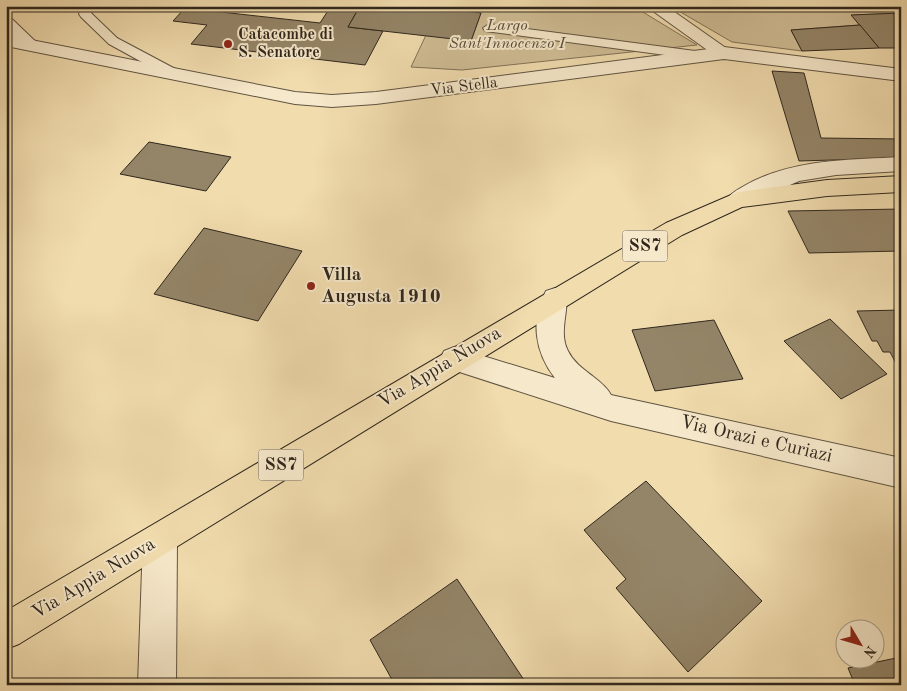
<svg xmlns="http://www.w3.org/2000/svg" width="907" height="691" font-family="'Old Standard TT',serif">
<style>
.green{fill:#d0bd95;stroke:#807259}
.building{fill:#948568;stroke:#2f271d}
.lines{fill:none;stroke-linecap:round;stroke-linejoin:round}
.service-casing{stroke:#605441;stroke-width:2}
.minor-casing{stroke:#605441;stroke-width:2}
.tertiary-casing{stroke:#605441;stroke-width:2}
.primary-casing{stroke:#2f271d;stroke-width:2}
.service{fill:#f6e8ca;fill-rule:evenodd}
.minor{fill:#f6e8ca;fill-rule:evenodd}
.tertiary{fill:#f6e8ca;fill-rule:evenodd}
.primary{fill:#f1dcae;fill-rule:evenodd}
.poi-dot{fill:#8f2418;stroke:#f6e8ca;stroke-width:2}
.labels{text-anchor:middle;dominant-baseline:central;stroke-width:4;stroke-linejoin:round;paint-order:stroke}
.far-park-label{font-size:16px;font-style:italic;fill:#574c3b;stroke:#f6e8ca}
.far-poi-label{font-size:16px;font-weight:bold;fill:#2f271d;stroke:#f6e8ca;text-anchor:start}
.far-street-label{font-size:16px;fill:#2f271d;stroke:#f6e8ca}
.shield{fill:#f6e8ca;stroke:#6b6151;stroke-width:1}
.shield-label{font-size:18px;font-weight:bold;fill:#2f271d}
.poi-label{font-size:19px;font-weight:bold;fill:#2f271d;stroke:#f6e8ca;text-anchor:start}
.street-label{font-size:19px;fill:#2f271d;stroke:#f6e8ca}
</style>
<rect width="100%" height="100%" fill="#f1dcae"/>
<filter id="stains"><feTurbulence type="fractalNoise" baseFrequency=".004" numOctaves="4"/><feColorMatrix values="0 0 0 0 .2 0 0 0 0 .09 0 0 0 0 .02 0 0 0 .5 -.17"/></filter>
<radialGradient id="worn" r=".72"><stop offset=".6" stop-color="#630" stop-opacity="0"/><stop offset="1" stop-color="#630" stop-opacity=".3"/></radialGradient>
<g class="green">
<path d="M423,6H633L697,45L462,70L411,67L426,35L471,41L481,13Z"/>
<path d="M678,6H901V13L852,15L860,25L791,30L802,51L732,42L677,10Z"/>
</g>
<g class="building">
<path d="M331,6H360L348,27L383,31L365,65L191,44L207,25L173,21L185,8L320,23Z"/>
<path d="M360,6H423L481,13L471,41L348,27Z"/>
<path d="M901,13V48H879L851,15Z"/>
<path d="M860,25L879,48L802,51L791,30Z"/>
<path d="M772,71L804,73L821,138L901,139V158L799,161Z"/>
<path d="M149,142L231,157L206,191L120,174Z"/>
<path d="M901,209V251L809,253L788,211Z"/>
<path d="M204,228L302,251L258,321L154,294Z"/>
<path d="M901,310V371H900L890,352H883L877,341H872L857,311Z"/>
<path d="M830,319L887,374L841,399L784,341Z"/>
<path d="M714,320L743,379L655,391L632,330Z"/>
<path d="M646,481L762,601L688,672L616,588L626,579L584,530Z"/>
<path d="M457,579L526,683L524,685H395L370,640Z"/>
<path d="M901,657V685H855L848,668Z"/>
</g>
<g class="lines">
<defs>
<g id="service">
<path d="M82,6H94L91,13L117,38L181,72L183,75L181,78H171L109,44L81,17L79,14Z"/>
<path d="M489,24L703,52L709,56L703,60L485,31L483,28Z"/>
</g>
<g id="minor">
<path d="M646,6H666L733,53L731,57H717Z"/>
<path d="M6,18L12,19L35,41L38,45L35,49H23L6,33Z"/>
<path d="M160,523L172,528L177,540L176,685H138L143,540L148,528Z"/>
</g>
<g id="tertiary">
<path d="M6,35L295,92L332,95L376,92L724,47L901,69V81L724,59L376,104L332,107L295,104L6,46Z"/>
<path d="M901,157V171L836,175L799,181L738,208L730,206L726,200C731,193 737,190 744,186C791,159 848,160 901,157Z"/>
<path d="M555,288L564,291C572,306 557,330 568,351C577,370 603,379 611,395L901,458V488L611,421L444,367L440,359L444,351L454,347L555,378C535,353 530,320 546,291Z"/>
</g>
<path id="primary" d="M901,176V192L827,196L742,207L682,235L19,644L6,649V611L666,223L738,192L827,180Z"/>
</defs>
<use href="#service" class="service-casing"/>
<use href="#minor" class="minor-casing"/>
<use href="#tertiary" class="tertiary-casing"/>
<use href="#primary" class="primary-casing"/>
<use href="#service" class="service"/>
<use href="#minor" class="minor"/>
<use href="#tertiary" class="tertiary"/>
<use href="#primary" class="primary"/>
</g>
<g class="poi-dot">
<circle cx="228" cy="44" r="5"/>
<circle cx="311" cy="286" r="5"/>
</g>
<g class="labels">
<g class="far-park-label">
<text x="507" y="26">Largo<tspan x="507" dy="18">Sant'Innocenzo I</tspan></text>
</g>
<g class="far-poi-label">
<text x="238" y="35">Catacombe di<tspan x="238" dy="18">S. Senatore</tspan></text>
</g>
<g class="far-street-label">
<text transform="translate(464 87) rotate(-7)">Via Stella</text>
</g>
<g class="shield">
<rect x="622.5" y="230.5" width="45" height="31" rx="4"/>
<rect x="258.5" y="449.5" width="45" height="31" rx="4"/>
</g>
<g class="shield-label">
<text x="645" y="246">SS7</text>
<text x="281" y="465">SS7</text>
</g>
<g class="poi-label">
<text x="321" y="275">Villa<tspan x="321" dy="22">Augusta 1910</tspan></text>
</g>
<g class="street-label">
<text transform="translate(440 368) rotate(-31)">Via Appia Nuova</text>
<text transform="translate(756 440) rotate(13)">Via Orazi e Curiazi</text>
<text transform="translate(94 579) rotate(-31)">Via Appia Nuova</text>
</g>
</g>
<rect width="907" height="691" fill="none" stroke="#f1dcae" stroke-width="25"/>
<rect x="8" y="8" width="892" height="676" fill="none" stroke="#2f271d" stroke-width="2.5"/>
<rect x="12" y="12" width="882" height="666" fill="none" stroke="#2f271d"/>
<g transform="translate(860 644) rotate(128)"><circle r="24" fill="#f6e8ca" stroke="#a69b85"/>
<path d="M0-4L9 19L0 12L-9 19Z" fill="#8f2418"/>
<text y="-8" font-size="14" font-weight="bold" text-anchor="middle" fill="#2f271d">N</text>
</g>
<rect width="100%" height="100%" filter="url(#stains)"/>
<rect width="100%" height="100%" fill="url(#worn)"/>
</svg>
